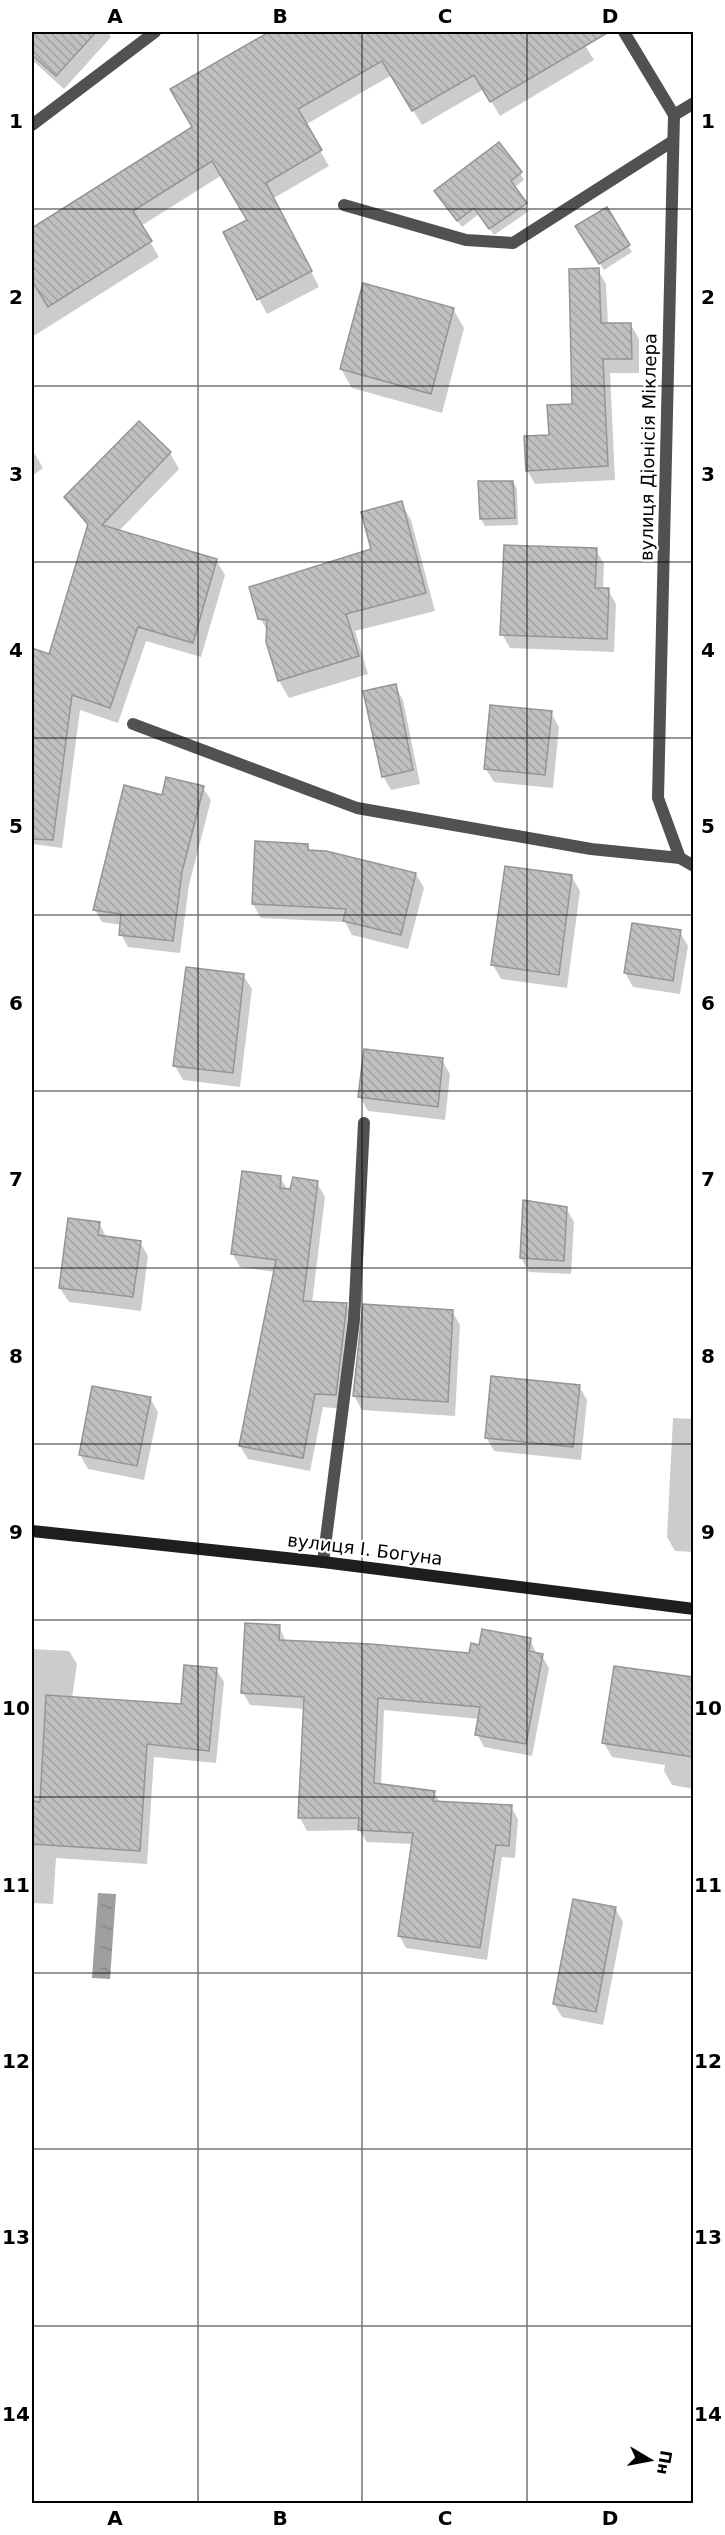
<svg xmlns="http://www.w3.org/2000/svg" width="725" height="2535" font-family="'DejaVu Sans',sans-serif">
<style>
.water{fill:url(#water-ripples)}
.shadow{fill:#0003}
.building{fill:url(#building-back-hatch);stroke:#959595;stroke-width:1.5}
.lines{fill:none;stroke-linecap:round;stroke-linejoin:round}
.lane{stroke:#515151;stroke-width:12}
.street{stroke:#515151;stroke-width:12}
.secondary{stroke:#1e1e1e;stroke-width:12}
.grid{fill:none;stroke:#000;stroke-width:1.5;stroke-opacity:0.55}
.labels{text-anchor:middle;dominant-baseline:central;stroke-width:4.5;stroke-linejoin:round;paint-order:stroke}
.street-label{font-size:18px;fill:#000;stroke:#fff}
.neatline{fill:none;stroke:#000;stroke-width:2}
.grid-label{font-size:20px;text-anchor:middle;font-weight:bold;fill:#000}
</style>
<defs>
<pattern id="water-ripples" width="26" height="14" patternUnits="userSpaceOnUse" patternTransform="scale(1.5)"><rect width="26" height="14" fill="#9f9f9f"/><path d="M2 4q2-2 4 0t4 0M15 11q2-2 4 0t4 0" fill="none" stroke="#878787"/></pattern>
<pattern id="building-back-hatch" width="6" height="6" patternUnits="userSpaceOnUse" patternTransform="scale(1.5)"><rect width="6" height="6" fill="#c0c0c0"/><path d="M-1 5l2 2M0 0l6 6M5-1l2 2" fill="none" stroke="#a3a3a3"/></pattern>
</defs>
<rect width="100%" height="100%" fill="#fff"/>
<path class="water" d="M98,1893L116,1894L110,1979L92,1978Z"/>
<g class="shadow">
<path d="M32,32H108L111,37L64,89L32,60Z"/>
<path d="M271,32H593L581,39L594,60L500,116L484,89L422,125L392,75L305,125L329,166L274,198L319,287L267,314L259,299L249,221L222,175L141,226L159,257L32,337V230L194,127L172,89Z"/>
<path d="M520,173L524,180L514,188L529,211L494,235L479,214L462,227L440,198Z"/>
<path d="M606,209L632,252L604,270L577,227Z"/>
<path d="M598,270L606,284L608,325H631L639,339V373H610L615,480L535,484L527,470L573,405Z"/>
<path d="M453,309L464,328L442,413L352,388L341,369Z"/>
<path d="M139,423L170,453L179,469L118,532L216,560L225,575L201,657L146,641L118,723L80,710L62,848L32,844V649L50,656L88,527L66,497Z"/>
<path d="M32,449L43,468L32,476Z"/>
<path d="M513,482L517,489L518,525L485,526L481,519Z"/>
<path d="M401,503L411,520L435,611L355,631L368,674L289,698L279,681L267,642L268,632L260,618L373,550Z"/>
<path d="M596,550L604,564L603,589L608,590L616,604L614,652L510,648L502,634Z"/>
<path d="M395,686L403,700L420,784L391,790L383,776Z"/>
<path d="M551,713L559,727L553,788L494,782L485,768Z"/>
<path d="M203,788L211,800L189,885L180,953L128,947L121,934L122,925L102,922L95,910L163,796Z"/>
<path d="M307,845L311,851L416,874L424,888L408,949L352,935L345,922L261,918L253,904Z"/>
<path d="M572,877L580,891L567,988L501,979L493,965Z"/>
<path d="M680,932L688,946L680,994L633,987L625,973Z"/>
<path d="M243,975L252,989L240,1087L183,1080L175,1066Z"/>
<path d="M442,1060L450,1074L445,1120L368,1111L360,1097Z"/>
<path d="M280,1178L288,1190L317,1183L325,1197L312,1303L346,1305L354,1319L343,1409L323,1407L310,1471L248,1459L240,1446L275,1272L240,1267L232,1253Z"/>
<path d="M524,1202L566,1208L574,1222L571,1274L529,1272L521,1258Z"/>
<path d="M99,1223L107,1238L140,1242L148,1256L141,1311L69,1302L60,1288Z"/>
<path d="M452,1311L460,1325L455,1416L362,1410L354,1396Z"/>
<path d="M32,1329L34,1334L32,1360Z"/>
<path d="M579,1386L587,1400L581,1460L494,1451L486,1437Z"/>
<path d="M150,1398L158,1412L144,1480L88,1469L80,1455Z"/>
<path d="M673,1418L694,1419V1552L675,1551L667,1537Z"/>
<path d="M279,1626L286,1642L470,1655L480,1646L530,1639L537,1655L542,1656L549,1668L532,1756L484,1747L477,1734L480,1719L384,1710L381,1785L434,1792L440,1803L511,1807L518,1819L515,1858L502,1857L487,1960L406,1948L399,1935L413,1844L367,1842L359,1830L307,1831L300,1818L305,1709L250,1705L243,1693Z"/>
<path d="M32,1649L69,1651L77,1664L72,1698L182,1706L216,1669L224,1682L216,1763L154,1757L147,1864L56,1858L53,1904L32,1903Z"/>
<path d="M671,1707L694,1711V1789L672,1785L664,1771L665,1765L612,1757L604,1743Z"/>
<path d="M615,1908L623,1922L603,2025L562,2017L554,2004Z"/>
</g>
<g class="building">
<path d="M32,32H96L56,76L32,55Z"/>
<path d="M269,32H609L490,102L474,75L412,111L382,61L298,109L322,150L266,183L312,271L257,300L223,232L247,220L212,161L133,211L152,241L48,307L32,281V228L192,127L170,89Z"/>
<path d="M499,142L522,172L511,181L527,203L489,229L474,208L457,221L434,191Z"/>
<path d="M607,207L630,245L599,264L575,226Z"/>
<path d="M599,268L601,323H631L632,359H603L608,466L526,471L524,436L549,435L547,405L572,404L569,269Z"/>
<path d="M363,283L454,308L431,394L340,369Z"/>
<path d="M139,421L171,452L102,525L217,559L193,643L138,627L110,708L72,695L53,840L32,839V648L49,654L88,524L64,497Z"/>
<path d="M478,481H513L515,518L480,519Z"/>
<path d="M402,501L426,593L346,614L359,656L278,681L266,642L267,620L258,619L249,587L371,549L361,512Z"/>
<path d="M504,545L597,548L595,588H609L607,639L500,635Z"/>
<path d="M396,684L413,770L382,777L363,691Z"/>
<path d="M490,705L552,711L545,775L484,769Z"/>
<path d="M166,777L204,786L182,872L173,941L119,935L121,914L93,910L124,785L162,795Z"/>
<path d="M255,841L308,844V850L326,851L416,873L401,935L343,921L346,909L252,904Z"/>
<path d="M505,866L572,875L559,975L491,965Z"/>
<path d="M632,923L681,930L673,981L624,973Z"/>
<path d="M186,967L244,974L233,1073L173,1066Z"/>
<path d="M364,1049L443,1058L438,1107L358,1097Z"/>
<path d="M242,1171L281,1176L280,1188L290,1189L293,1177L318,1181L303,1301L347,1303L336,1395L315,1394L303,1458L239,1446L276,1260L231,1254Z"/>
<path d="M523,1200L567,1207L564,1261L520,1258Z"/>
<path d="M68,1218L100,1222L98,1235L141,1241L133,1297L59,1288Z"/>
<path d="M363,1304L453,1310L448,1402L353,1396Z"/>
<path d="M491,1376L580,1385L573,1447L485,1438Z"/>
<path d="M92,1386L151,1397L137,1466L79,1455Z"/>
<path d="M245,1623L280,1625L279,1640L371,1644L469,1653L471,1643L479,1645L482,1629L531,1638L529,1651L543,1654L526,1744L475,1735L480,1707L378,1698L374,1783L435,1791L433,1801L512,1805L509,1846L496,1845L480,1948L398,1936L413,1833L358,1830L359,1818H298L304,1697L241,1693Z"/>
<path d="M184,1665L217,1668L209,1751L147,1744L140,1851L32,1844V1801L40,1802L46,1695L181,1704Z"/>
<path d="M614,1666L693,1677V1757L602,1743Z"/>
<path d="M573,1899L616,1907L596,2012L553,2004Z"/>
</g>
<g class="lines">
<g class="lane">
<path d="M344,205L466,240L513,243L673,141"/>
<path d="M133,724L357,808L591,849L680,858"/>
<path d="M323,1562L354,1320L364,1123"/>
</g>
<g class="street">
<path d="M624,32L674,115L658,798L680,858L694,866"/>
<path d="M674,115L694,103"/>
<path d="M32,125L155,32"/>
</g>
<path class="secondary" d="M32,1531L323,1562L694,1609"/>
</g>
<path class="grid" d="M198,32V2504M362,32V2504M527,32V2504M32,209H694M32,386H694M32,562H694M32,738H694M32,915H694M32,1091H694M32,1268H694M32,1444H694M32,1620H694M32,1797H694M32,1973H694M32,2149H694M32,2326H694"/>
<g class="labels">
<g class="street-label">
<text transform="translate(648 447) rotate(-89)">вулиця Діонісія Міклера</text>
<text transform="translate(365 1549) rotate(7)">вулиця І. Богуна</text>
</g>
</g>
<rect width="725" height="2535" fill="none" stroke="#ffffff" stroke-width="66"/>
<g transform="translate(650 2460) rotate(100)" stroke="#ffffff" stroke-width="4.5" paint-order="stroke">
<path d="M0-4.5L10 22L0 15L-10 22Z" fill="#000000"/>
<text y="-9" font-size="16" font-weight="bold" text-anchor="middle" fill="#000000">Пн</text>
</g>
<rect x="33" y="33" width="659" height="2469" class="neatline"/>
<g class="grid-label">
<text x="115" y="23">A</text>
<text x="280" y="23">B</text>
<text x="445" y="23">C</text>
<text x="610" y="23">D</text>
<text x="16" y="128">1</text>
<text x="708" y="128">1</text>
<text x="16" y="304">2</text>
<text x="708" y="304">2</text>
<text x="16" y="481">3</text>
<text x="708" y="481">3</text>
<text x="16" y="657">4</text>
<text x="708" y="657">4</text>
<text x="16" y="833">5</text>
<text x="708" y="833">5</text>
<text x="16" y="1010">6</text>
<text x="708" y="1010">6</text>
<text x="16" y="1186">7</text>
<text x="708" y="1186">7</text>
<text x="16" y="1363">8</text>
<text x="708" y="1363">8</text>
<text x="16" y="1539">9</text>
<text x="708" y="1539">9</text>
<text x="16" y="1715">10</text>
<text x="708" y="1715">10</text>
<text x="16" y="1892">11</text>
<text x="708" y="1892">11</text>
<text x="16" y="2068">12</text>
<text x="708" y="2068">12</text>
<text x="16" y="2244">13</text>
<text x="708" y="2244">13</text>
<text x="16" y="2421">14</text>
<text x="708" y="2421">14</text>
<text x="115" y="2525">A</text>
<text x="280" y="2525">B</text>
<text x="445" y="2525">C</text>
<text x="610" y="2525">D</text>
</g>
</svg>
